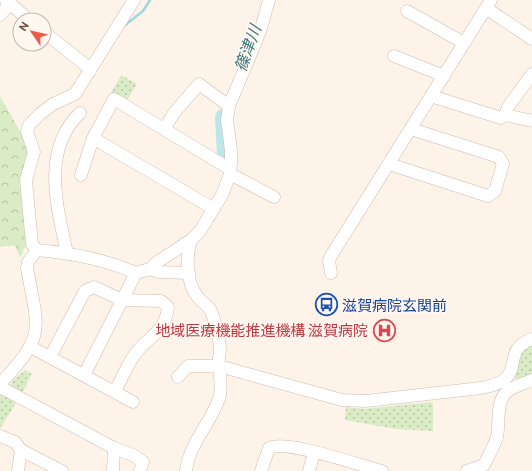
<svg xmlns="http://www.w3.org/2000/svg" width="532" height="471" font-family="Commissioner,'Noto Sans JP',sans-serif">
<style>
.grass{fill:url(#grass-dots)}
.forest{fill:url(#forest-crowns)}
.lines{fill:none;stroke-linecap:round;stroke-linejoin:round}
.stream{stroke:#a1d8db;stroke-width:2.5}
.river{stroke:#bbe7e9;stroke-width:16}
.minor-casing{stroke:#d0b9ad;stroke-width:13}
.minor{stroke:#fff;stroke-width:12}
.labels{text-anchor:middle;dominant-baseline:central;stroke-width:4;stroke-linejoin:round;paint-order:stroke}
.transit-label{font-size:15px;fill:#164399;stroke:#fff7f0;text-anchor:start}
.health-label{font-size:15px;fill:#be3a42;stroke:#fff7f0;text-anchor:end}
.water-label{font-size:16px;font-style:italic;fill:#3c7b7f;stroke:#fff7f0}
</style>
<defs>
<pattern id="grass-dots" width="8" height="8" patternUnits="userSpaceOnUse"><rect width="8" height="8" fill="#d9ecc5"/><path d="M2 2h.1M6 6h.1" fill="none" stroke="#b5c2a2" stroke-width="1.8" stroke-linecap="round"/></pattern>
<pattern id="forest-crowns" width="20" height="18" patternUnits="userSpaceOnUse"><rect width="20" height="18" fill="#d9ecc5"/><path d="M2 6a3 3 0 1 1 6 0M12 15a3 3 0 1 1 6 0" fill="none" stroke="#b5c2a2"/></pattern>
</defs>
<rect width="100%" height="100%" fill="#fdf3e8"/>
<g class="grass">
<path d="M121,75L137,84L126,102L111,93Z"/>
<path d="M528,346H532V376L522,380L514,377L518,355Z"/>
<path d="M25,370L32,374L22,393L12,388L11,382Z"/>
<path d="M0,393L17,401L0,429Z"/>
<path d="M433,402V431L396,429L345,420L346,407L364,409Z"/>
</g>
<path class="forest" d="M0,96L29,147L27,243L20,258L15,245L0,247Z"/>
<g class="lines">
<path class="stream" d="M124,26L143,11L150,0"/>
<path class="river" d="M223,117L225,155"/>
<defs>
<g id="minor">
<path d="M6,0L29,20"/>
<path d="M486,8L532,39"/>
<path d="M407,11L464,43"/>
<path d="M0,15L10,4"/>
<path d="M44,32L88,67L90,71"/>
<path d="M394,56L444,76"/>
<path d="M431,96L501,118L505,115L508,107L532,74"/>
<path d="M505,115L532,121"/>
<path d="M164,129L174,113L199,84L229,106"/>
<path d="M389,164L488,196L495,191L503,164L499,157L411,129"/>
<path d="M230,174L274,197"/>
<path d="M81,175L93,138"/>
<path d="M214,209L93,138L114,99L230,169"/>
<path d="M37,250L32,244L26,180L34,152L27,131L29,125L40,114L53,104L75,94L134,0"/>
<path d="M67,253C57,207 41,150 80,113"/>
<path d="M150,269L158,272L189,273"/>
<path d="M331,273L329,261L331,256L491,0"/>
<path d="M31,347L133,402"/>
<path d="M50,357L85,291L94,287L122,300L161,301L168,307C166,333 145,338 133,357C126,368 121,380 115,391"/>
<path d="M84,375L136,273"/>
<path d="M178,377L188,366H219L342,400L366,401L481,388C489,386 499,385 505,379C519,367 505,349 532,339"/>
<path d="M0,384C47,334 38,330 27,268L28,262L37,250C72,253 104,259 136,273L150,269L156,263L191,240L200,231L222,195L230,174L231,163V150L227,120L229,106L260,32L269,0"/>
<path d="M0,387L114,448L113,471"/>
<path d="M0,436L15,442L21,450L62,471"/>
<path d="M114,448L133,455L143,462L140,471"/>
<path d="M18,471L21,450"/>
<path d="M186,471C189,444 210,424 219,399C223,388 219,374 219,363C218,359 220,355 220,350C220,341 214,317 210,309C206,304 200,301 197,296C186,282 186,256 191,240"/>
<path d="M261,471L269,448C286,439 361,466 382,471"/>
<path d="M309,471L314,452"/>
<path d="M467,471L484,465C488,456 494,447 497,437C500,423 495,399 509,390C515,386 525,383 532,380"/>
</g>
</defs>
<use href="#minor" class="minor-casing"/>
<use href="#minor" class="minor"/>
</g>
<defs>
<symbol id="bus-ring" viewBox="-11 -11 22 22"><circle r="9.5" fill="#fff7f0" stroke="#1a4fb4" stroke-width="1.5"/><path d="M-5-6H5V4H4V6H2V4H-2V6H-4V4H-5ZM-3.5-4V0h7V-4ZM-3.5 1.2v1.5H-2V1.2ZM2 1.2v1.5H3.5V1.2Z" fill="#1a4fb4"/></symbol>
<symbol id="hospital-ring" viewBox="-11 -11 22 22"><circle r="9.5" fill="#fff7f0" stroke="#e0444e" stroke-width="1.5"/><path d="M-5-5h3v3.5h4V-5h3V5h-3V1.5h-4V5h-3Z" fill="#e0444e"/></symbol>
</defs>
<g fill-rule="evenodd">
<use href="#bus-ring" x="314" y="292" width="25" height="25"/>
<use href="#hospital-ring" x="372" y="318" width="25" height="25"/>
</g>
<g class="labels">
<g class="transit-label">
<text x="342" y="305">滋賀病院玄関前</text>
</g>
<g class="health-label">
<text x="368" y="330">地域医療機能推進機構 滋賀病院</text>
</g>
<g class="water-label">
<text transform="translate(247 48) rotate(-70)">篠津川</text>
</g>
</g>
<g transform="translate(32 32) rotate(304)"><circle r="19" fill="#fff7f0" stroke="#c9b7ae"/>
<path d="M0-3L7 15L0 10L-7 15Z" fill="#ec5c49"/>
<text y="-6" font-size="11" font-weight="bold" text-anchor="middle" fill="#79564a">N</text>
</g>
</svg>
